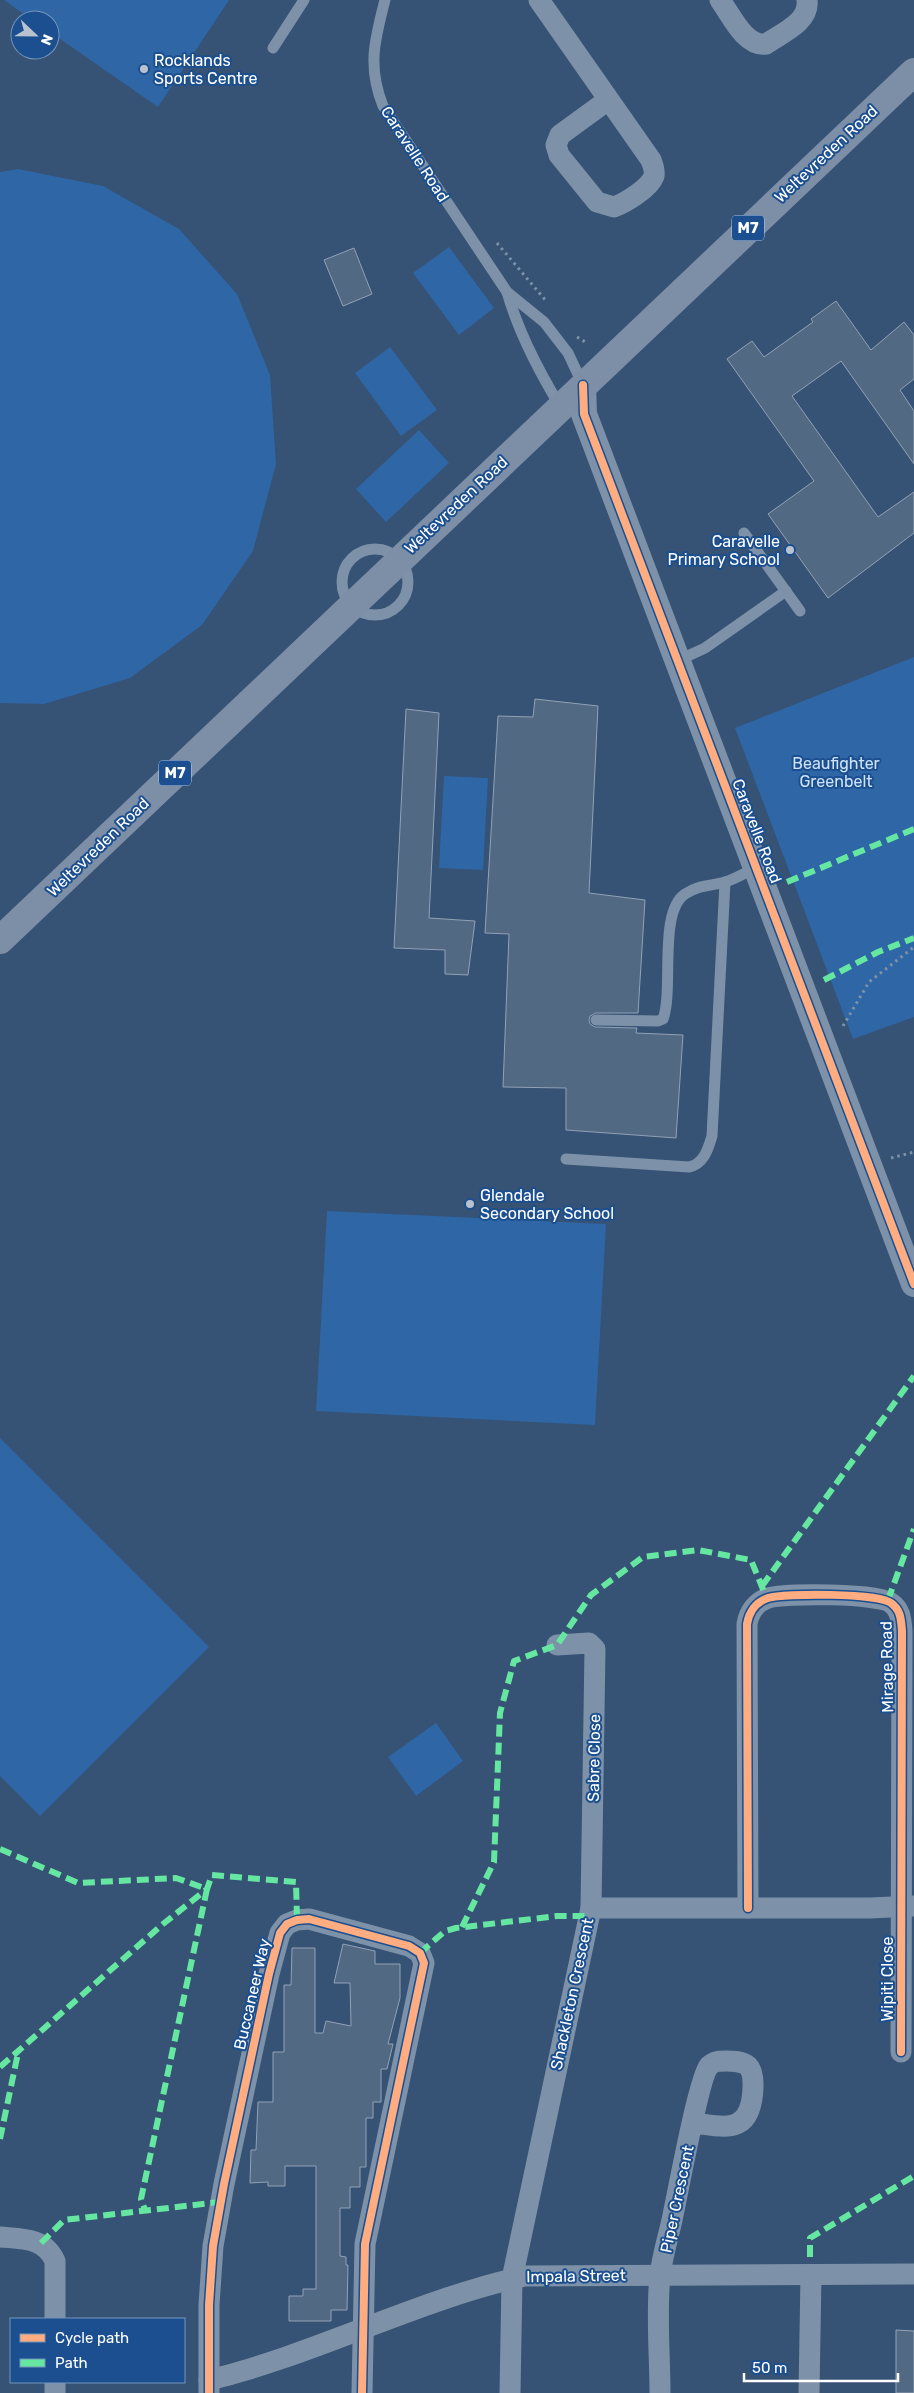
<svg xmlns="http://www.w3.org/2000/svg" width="914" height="2393" font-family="Rubik,sans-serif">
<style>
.green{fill:#2f66a5}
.building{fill:#526984;stroke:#92a2b6}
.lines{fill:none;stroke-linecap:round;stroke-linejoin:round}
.path{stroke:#7d92a8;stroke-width:3;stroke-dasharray:2.5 4;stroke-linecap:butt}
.service{stroke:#7d92a8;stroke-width:11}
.minor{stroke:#7d92a8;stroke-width:21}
.tertiary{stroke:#7d92a8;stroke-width:26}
.primary{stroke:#7d8ea7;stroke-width:28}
.quiet{stroke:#66e7a1;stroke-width:6;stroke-dasharray:12 6;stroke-linecap:butt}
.cycleway-casing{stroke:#1b4f8f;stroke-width:11}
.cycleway{stroke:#ffac80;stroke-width:8}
.poi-dot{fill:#b9c2ce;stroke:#1b4f8f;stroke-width:2}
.labels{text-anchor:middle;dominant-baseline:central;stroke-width:4;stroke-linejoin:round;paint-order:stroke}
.shield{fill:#1b4f8f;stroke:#bbcadd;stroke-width:1}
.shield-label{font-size:15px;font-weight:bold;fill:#fff}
.poi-label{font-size:16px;fill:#fff;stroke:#1b4f8f;text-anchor:start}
.street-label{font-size:16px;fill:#fff;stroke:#1b4f8f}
.park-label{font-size:16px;fill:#cfe3fa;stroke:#1b4f8f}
</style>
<rect width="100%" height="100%" fill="#365274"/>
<g class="green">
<path d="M4,0H229L158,107L50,32V20H32Z"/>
<path d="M18,169L103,186L179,229L237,294L270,375L276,464L253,551L202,625L130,678L44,704L0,703V172Z"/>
<path d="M449,247L494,308L459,335L413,273Z"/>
<path d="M390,347L437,410L401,436L355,373Z"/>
<path d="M419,430L449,463L386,522L356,489Z"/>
<path d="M914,657V1017L853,1039L735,728Z"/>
<path d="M444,776L488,778L483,870L439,868Z"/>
<path d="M327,1211L606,1224L595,1425L316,1411Z"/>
<path d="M0,1438L209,1647L40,1816L0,1776Z"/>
<path d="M436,1723L463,1761L416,1796L388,1757Z"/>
</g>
<g class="building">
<path d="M354,248L372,294L343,306L324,260Z"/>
<path d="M836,301L871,350L904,322L914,335V379L900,390L914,411V464L841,361L792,396L878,517L914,492V533L828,598L768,514L814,481L727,359L752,341L764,357L813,322L811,319Z"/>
<path d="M535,699L598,706L589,893L645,900L638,1013H596L590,1016L589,1020L590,1024L595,1027L637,1028L636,1033L683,1035L676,1138L566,1130V1088L503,1087L509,934L485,933L498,716L533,717Z"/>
<path d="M406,709L439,713L429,918L475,921L468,975L445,974V950L394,948Z"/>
<path d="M343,1944L375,1951V1964H400V1998L388,2044H393L387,2069H381V2102H373V2118H366V2167H360V2187H350V2208H340V2256L346,2257V2265H348L347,2310H331V2321H289V2296H303V2289H316V2166H285V2186H268V2182L250,2183L251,2150H256L258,2102H273V2052H284V1985H291L292,1948H315V2033H323L326,2021L351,2026L350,1983H334Z"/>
<path d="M896,2330L914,2331V2393H896Z"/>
</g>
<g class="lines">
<g class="path">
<path d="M497,243L547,302"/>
<path d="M577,337L587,343"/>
<path d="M843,1026L869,982L914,947"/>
<path d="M891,1158L914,1152"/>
</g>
<g class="service">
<path d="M385,0C375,39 367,66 383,106L507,292L544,322L568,353L583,385"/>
<path d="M273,48L304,0"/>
<path d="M507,292C519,334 538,370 560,406"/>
<path d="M744,533L800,611"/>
<circle cx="375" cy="582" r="33"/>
<path d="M677,661L705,648L786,591"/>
<path d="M596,1020L658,1021L663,1019C674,990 658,912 685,894C698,885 711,886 725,882C735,879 746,872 756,868"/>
<path d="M566,1159L689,1167C704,1164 708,1149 712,1136L725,882"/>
</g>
<g class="minor">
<path d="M539,0L651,160C653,165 655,171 654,176C650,188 625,203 614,207L597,202L559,155L556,145L560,135L608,100"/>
<path d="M720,0C731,15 745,47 766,44C782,33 810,22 807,0"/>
<path d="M591,1908H870L914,1906"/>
<path d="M748,1908L747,1624C749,1612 756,1602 768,1598C784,1593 879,1593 891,1603C901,1610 901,1620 902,1631L901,2052"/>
<path d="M0,2237C22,2239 44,2237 55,2261V2319"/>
<path d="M209,2380C317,2354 416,2300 525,2276L914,2274"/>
<path d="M55,2382V2393"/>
<path d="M209,2393V2305L213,2246L224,2184L269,1974L280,1933L287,1924L297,1920L309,1919L409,1946L420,1953L424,1963L365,2244L362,2393"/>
<path d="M510,2393L512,2279L591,1908L595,1649L589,1643L557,1645"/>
<path d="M660,2393C660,2355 656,2313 660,2276C662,2257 668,2238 672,2220C677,2197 699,2077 709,2066C714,2061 719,2061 726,2061C733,2061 742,2061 748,2066C756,2074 753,2100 749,2110C740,2134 714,2125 693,2123"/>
<path d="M809,2393L811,2275"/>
</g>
<path class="tertiary" d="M583,385L584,414L914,1284"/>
<path class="primary" d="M0,940C304,650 608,360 914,72"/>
<g class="quiet">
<path d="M787,882L914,829"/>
<path d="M824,980L878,952L914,938"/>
<path d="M762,1586L914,1376"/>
<path d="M888,1600L914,1529"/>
<path d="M0,1849L78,1883L176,1878L207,1889L141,2199L145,2210"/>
<path d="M462,1927L494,1862L500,1713L514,1661L557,1645L591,1595L643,1557L698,1550L751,1560L767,1599"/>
<path d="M420,1953L445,1931L456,1928L557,1916H589"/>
<path d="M0,2067L163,1924L207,1889L212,1875L296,1882L297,1920"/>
<path d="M0,2139L18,2053"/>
<path d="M41,2243L64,2220L220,2202"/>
<path d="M810,2257V2238L914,2176"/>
</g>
<defs>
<g id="cycleway">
<path d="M583,385L584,414L914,1284"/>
<path d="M748,1908L747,1624C749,1612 756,1602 768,1598C784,1593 879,1593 891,1603C901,1610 901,1620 902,1631L901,2052"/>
<path d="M209,2393V2305L213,2246L224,2184L269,1974L280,1933L287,1924L297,1920L309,1919L409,1946L420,1953L424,1963L365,2244L362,2393"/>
</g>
</defs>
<use href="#cycleway" class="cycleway-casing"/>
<use href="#cycleway" class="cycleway"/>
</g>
<g class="poi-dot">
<circle cx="144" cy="69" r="5"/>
<circle cx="790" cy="550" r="5"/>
<circle cx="470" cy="1204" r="5"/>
</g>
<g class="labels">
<g class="shield">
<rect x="732" y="215.5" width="32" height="25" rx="4"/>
<rect x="159" y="760.5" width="32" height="25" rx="4"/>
</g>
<g class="shield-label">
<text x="748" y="228">M7</text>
<text x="175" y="773">M7</text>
</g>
<g class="poi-label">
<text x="154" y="60">Rocklands<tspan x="154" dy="18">Sports Centre</tspan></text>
<text x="780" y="541" text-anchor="end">Caravelle<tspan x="780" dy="18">Primary School</tspan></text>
<text x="480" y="1195">Glendale<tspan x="480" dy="18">Secondary School</tspan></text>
</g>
<g class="street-label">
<text transform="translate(415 154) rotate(57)">Caravelle Road</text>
<text transform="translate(826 154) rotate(-43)">Weltevreden Road</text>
<text transform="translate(456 505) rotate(-43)">Weltevreden Road</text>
<text transform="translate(757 831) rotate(69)">Caravelle Road</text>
<text transform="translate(98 847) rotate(-44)">Weltevreden Road</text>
<text transform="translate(887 1667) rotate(-91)">Mirage Road</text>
<text transform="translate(594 1758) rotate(-89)">Sabre Close</text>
<text transform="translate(887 1979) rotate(-90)">Wipiti Close</text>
<text transform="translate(252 1994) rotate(-77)">Buccaneer Way</text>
<text transform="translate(572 1994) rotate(-78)">Shackleton Crescent</text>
<text transform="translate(677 2199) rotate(-78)">Piper Crescent</text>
<text transform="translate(576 2276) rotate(-1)">Impala Street</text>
</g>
<g class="park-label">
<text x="836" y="763">Beaufighter<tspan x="836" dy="18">Greenbelt</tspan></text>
</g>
</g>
<rect x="10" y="2318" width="175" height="65" fill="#1b4f8f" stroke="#7695bc"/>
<rect x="20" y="2334" width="25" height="8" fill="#ffac80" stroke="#7695bc"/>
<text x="55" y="2343" font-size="15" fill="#ffffff">Cycle path</text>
<rect x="20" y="2359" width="25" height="8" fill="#66e7a1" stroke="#7695bc"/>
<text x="55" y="2368" font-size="15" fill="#ffffff">Path</text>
<g transform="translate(35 35) rotate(112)"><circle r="24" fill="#1b4f8f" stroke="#7695bc"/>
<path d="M0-4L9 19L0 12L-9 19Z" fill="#b9c2ce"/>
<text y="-8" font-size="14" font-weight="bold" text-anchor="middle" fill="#ffffff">N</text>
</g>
<path d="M744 2373v8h154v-8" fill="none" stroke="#ffffff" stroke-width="2.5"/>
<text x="752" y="2373" font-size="15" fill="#ffffff" stroke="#1b4f8f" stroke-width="4" paint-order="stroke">50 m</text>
</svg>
